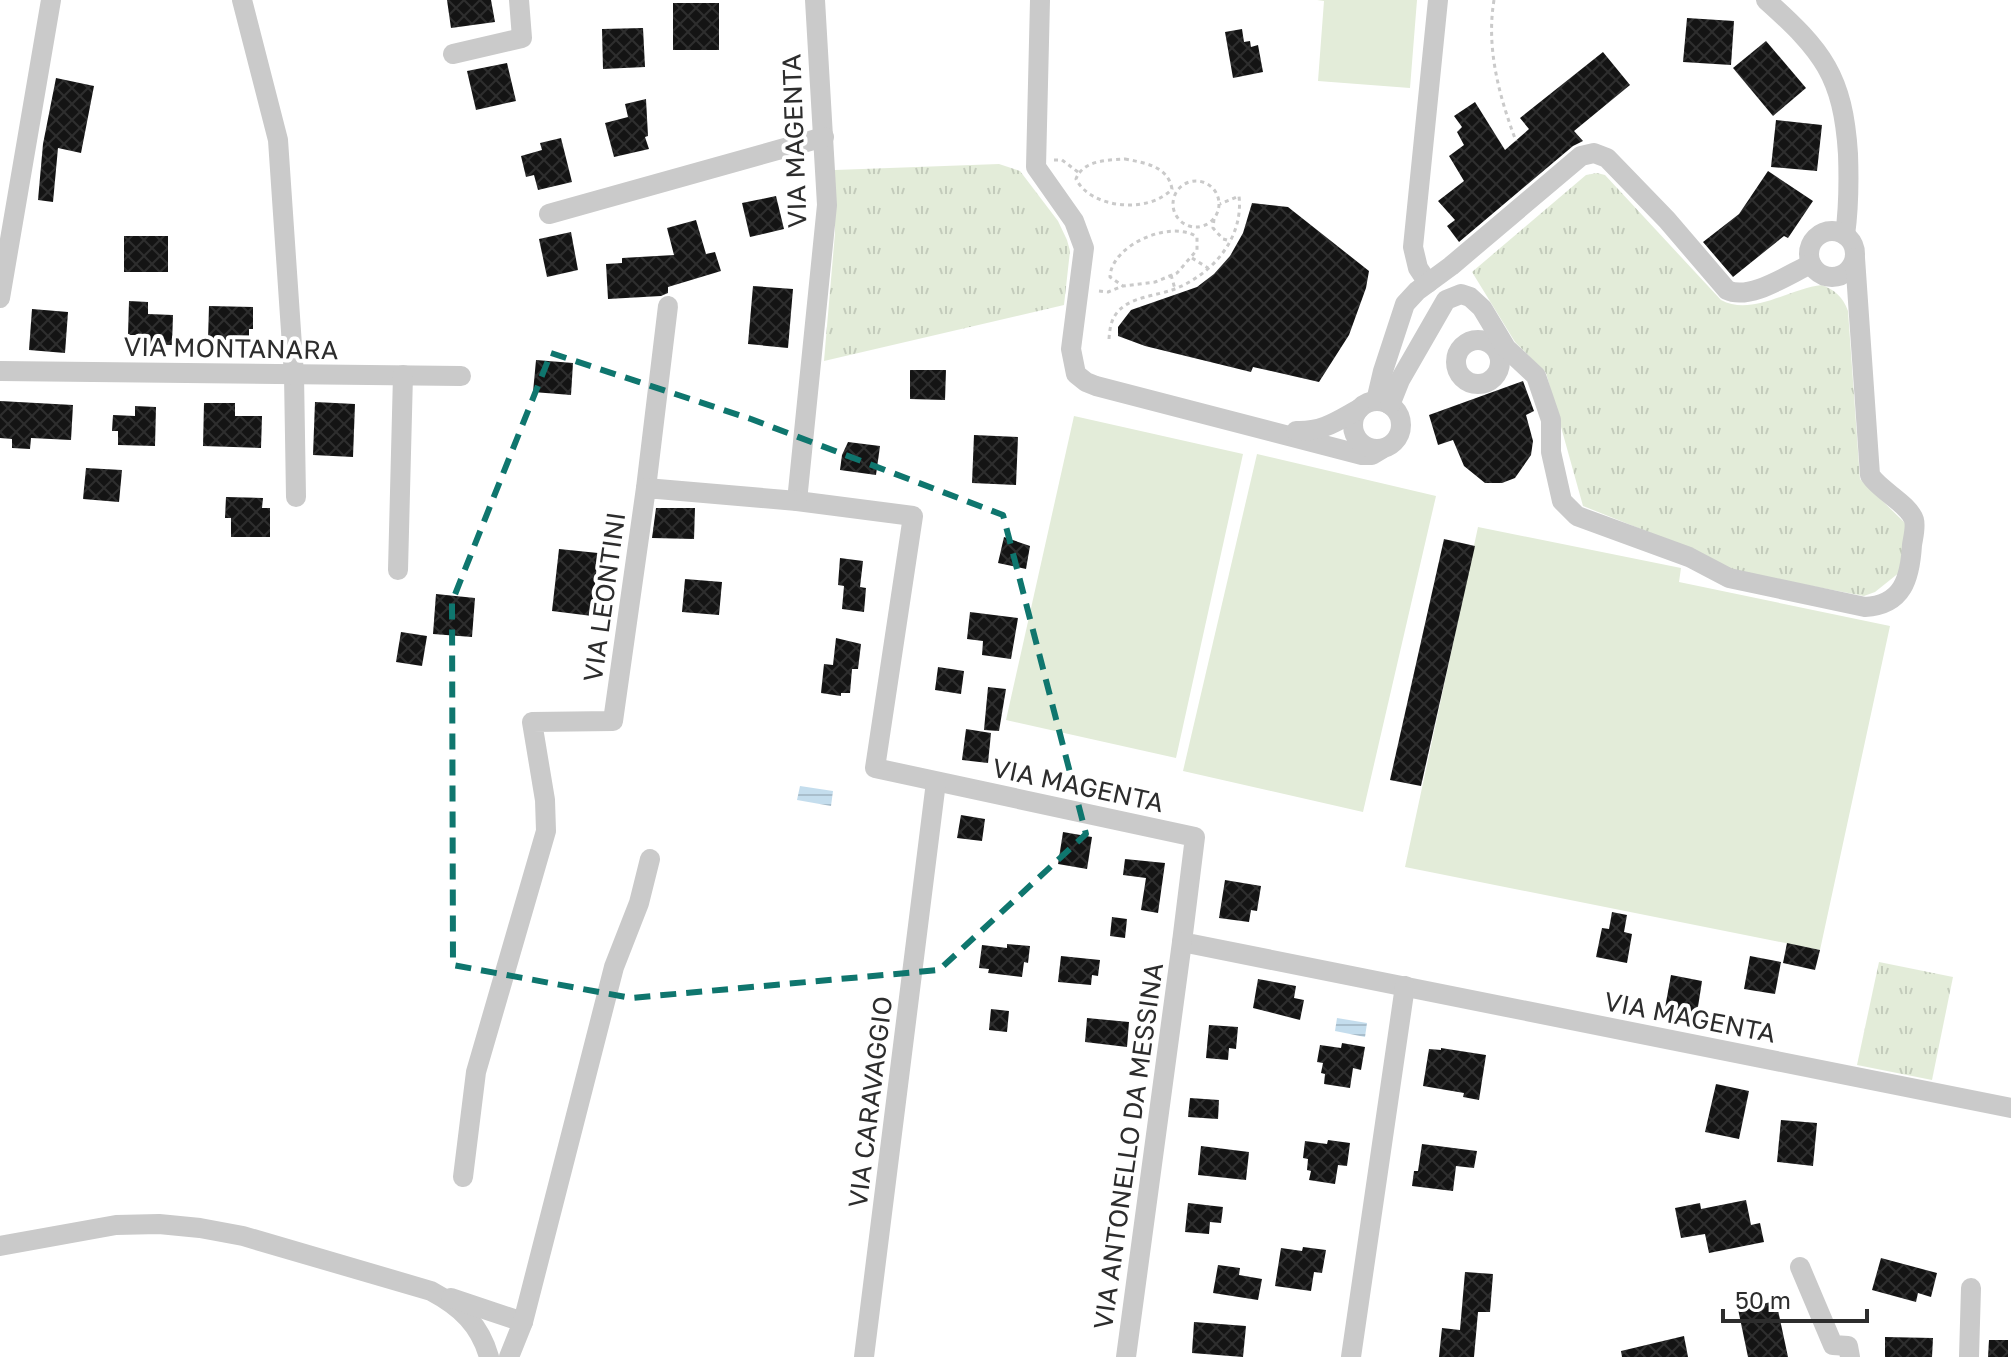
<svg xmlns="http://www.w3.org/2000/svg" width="2011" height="1357" font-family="'Golos Text',sans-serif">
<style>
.grass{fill:url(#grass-tufts)}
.garden{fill:#e3ecd9}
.water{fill:url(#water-rules)}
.building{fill:url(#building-cross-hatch)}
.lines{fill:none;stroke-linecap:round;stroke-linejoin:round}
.path{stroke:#cacaca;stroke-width:3;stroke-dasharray:4 4;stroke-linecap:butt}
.minor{stroke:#cacaca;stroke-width:20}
.marked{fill:none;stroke:#0f766e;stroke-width:6;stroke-dasharray:16 10;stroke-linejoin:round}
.labels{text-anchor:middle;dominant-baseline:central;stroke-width:8;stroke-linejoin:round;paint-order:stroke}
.street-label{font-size:26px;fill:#2d2d2d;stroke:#fff}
</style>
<defs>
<pattern id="grass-tufts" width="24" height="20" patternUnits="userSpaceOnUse" patternTransform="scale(2)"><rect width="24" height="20" fill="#e3ecd9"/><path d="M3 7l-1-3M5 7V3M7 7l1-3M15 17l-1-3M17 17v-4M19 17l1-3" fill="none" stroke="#c3cbbb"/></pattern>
<pattern id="water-rules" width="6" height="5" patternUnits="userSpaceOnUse" patternTransform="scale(2)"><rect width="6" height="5" fill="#c4dded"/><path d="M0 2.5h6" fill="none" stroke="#a9becc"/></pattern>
<pattern id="building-cross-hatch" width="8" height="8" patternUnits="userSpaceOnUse" patternTransform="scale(2)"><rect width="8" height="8" fill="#141414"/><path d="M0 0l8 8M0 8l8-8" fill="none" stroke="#2e2e2e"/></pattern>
</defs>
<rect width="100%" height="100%" fill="#fff"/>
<g class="grass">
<path d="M999,164L1020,171L1058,221L1067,240L1070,251L1064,305L824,361L835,233V170Z"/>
<path d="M1597,173L1605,175L1721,300C1752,317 1790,288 1822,285C1835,290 1843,297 1848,311L1860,479L1906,524L1900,572L1875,592L1864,596L1734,571L1696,551L1583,506L1546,373L1515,342L1472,272L1586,175Z"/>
<path d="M1879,962L1953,977L1932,1080L1857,1065Z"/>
</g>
<g class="garden">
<path d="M1317,0H1417L1410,88L1318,81L1324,1Z"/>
<path d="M1074,416L1243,454L1176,758L1006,720Z"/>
<path d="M1257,454L1436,496L1363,812L1183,771Z"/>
<path d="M1478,527L1681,568L1679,582L1890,626L1820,950L1405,867Z"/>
</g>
<g class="water">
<path d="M800,786L833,791L831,806L797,800Z"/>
<path d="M1337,1018L1367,1023L1365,1037L1335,1031Z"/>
</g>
<g class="building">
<path d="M447,0H491L495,22L451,28Z"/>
<rect x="673" y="3" width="46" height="47"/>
<path d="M1687,18L1734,21L1731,65L1683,62Z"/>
<path d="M643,28L645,67L603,69L602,29Z"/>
<path d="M1242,29L1244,42L1250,41L1251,47L1258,45L1263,72L1233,78L1225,32Z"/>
<path d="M1766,41L1806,88L1773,116L1733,68Z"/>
<path d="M1603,52L1630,85L1574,131L1583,141L1573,146L1459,242L1447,226L1455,220L1438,201L1464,181L1449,156L1464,145L1457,132L1462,127L1454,116L1475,102L1505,150L1529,129L1520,118Z"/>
<path d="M507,63L516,101L476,110L467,71Z"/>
<path d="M56,78L94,86L81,153L58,148L53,202L38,200L43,144Z"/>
<path d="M646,99L648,136L645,137L649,149L614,157L605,123L628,117L625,104Z"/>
<path d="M1776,120L1822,125L1817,171L1771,167Z"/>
<path d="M561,138L572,182L538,190L534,175L526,177L521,156L542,150L540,143Z"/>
<path d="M1768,171L1813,201L1788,238L1784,236L1733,277L1703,242L1739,214Z"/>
<path d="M776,196L784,229L750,237L742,203Z"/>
<path d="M1252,203L1288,207L1369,271L1366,288L1349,335L1319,382L1253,367L1251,372L1145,346L1118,336V327L1131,310L1197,287L1214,274L1230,256L1243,233Z"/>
<path d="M696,220L706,254L715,252L721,271L668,287V293L661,296L608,299L606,264L622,263V258L674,255L667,228Z"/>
<path d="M571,232L578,270L547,277L539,239Z"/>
<rect x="124" y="236" width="44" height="36"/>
<path d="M753,286L793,289L788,348L748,344Z"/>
<path d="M129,301L148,302V314L173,315L172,345H141V335H128Z"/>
<path d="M209,306L253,307V329H249V341L208,340Z"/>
<path d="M32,309L68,312L65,353L29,350Z"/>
<path d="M536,360L573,363L571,395L533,392Z"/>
<path d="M910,370H946L945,400L910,399Z"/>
<path d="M1523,381L1534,411L1526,415L1533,441L1531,455L1515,478L1502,483H1485L1464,466L1453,440L1438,445L1429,415Z"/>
<path d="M0,401L73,405L71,440L31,438L30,449L12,448V439L0,438Z"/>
<path d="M315,402L355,404L353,457L313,455Z"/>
<path d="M204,403H235V416H262L261,448L203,446Z"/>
<path d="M135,406L156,407L155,446L118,445V431H112L113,415L135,416Z"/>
<path d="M974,435L1018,437L1016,485L972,483Z"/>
<path d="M848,442L880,446L876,475L840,470L842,455Z"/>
<path d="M86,468L122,470L119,502L83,499Z"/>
<path d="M226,497L263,498L262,508H270V537H231V518H225Z"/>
<path d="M656,508H695L694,539L652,538Z"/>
<path d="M1004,537L1030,546L1026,569L998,563Z"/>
<path d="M1444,539L1475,546L1421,786L1390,780Z"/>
<path d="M559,549L598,553L592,616L552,611Z"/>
<path d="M840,558L863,561L860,587L866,588L864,612L842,609L844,586L838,585Z"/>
<path d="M685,579L722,582L719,615L682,612Z"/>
<path d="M436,594L475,598L472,637L433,634Z"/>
<path d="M970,612L1018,618L1011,659L982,655L983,641L967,639Z"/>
<path d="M401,632L427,636L422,666L396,662Z"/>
<path d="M836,638L861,644L858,669H852L850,693H841V696L821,693L824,664L833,665Z"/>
<path d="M938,667L964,671L961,694L935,690Z"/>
<path d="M988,687L1006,689L999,731L984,730Z"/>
<path d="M966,729L991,733L988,763L962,760Z"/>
<path d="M961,815L985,819L982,841L957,838Z"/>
<path d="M1063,832L1092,837L1087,869L1058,864Z"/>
<path d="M1125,859L1165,863L1158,913L1141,910L1146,878L1123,875Z"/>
<path d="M1225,880L1261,886L1257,911L1251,910L1249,922L1219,918Z"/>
<path d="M1612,912L1627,915L1624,932L1632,934L1627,963L1596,957L1602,928L1609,929Z"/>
<path d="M1112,917L1127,919L1125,938L1110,936Z"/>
<path d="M1787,943L1820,950L1815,970L1783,963Z"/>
<path d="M1007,944L1030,946L1028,963L1024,962L1022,977L988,973L989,969L979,968L982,945L1007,948Z"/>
<path d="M1061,956L1100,960L1098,976L1092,975L1091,985L1058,982Z"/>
<path d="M1750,956L1781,962L1775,994L1744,989Z"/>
<path d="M1671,975L1702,981L1697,1013L1665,1008Z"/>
<path d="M1258,979L1296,986L1294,998L1304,1000L1300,1020L1253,1008Z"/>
<path d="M991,1009L1009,1011L1007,1032L989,1030Z"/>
<path d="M1087,1018L1129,1022L1127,1047L1085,1042Z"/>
<path d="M1209,1025L1238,1027L1236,1049L1229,1048L1228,1060L1206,1058Z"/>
<path d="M1342,1043L1365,1047L1361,1070L1353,1068L1350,1088L1324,1084L1325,1074L1321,1073L1323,1063L1317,1062L1320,1045L1341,1048Z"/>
<path d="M1441,1048L1486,1055L1479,1100L1463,1097L1464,1093L1423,1086L1429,1049L1441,1050Z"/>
<path d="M1716,1084L1749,1091L1739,1139L1705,1132Z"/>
<path d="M1190,1098L1219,1100L1218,1119L1188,1117Z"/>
<path d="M1781,1120L1817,1123L1813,1166L1777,1162Z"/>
<path d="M1328,1140L1350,1143L1347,1166L1338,1165L1335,1184L1309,1180L1311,1171L1307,1170L1308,1159L1303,1158L1305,1141L1327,1144Z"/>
<path d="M1422,1144L1477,1151L1474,1168L1456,1166L1453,1191L1412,1186L1414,1171H1418Z"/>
<path d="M1201,1146L1249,1152L1246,1180L1198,1175Z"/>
<path d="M1746,1200L1751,1225L1760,1223L1764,1242L1709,1253L1705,1234L1681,1238L1675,1208L1700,1203L1701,1209Z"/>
<path d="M1188,1203L1223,1207L1221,1223L1210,1222L1209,1234L1185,1232Z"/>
<path d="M1303,1247L1326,1250L1322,1273L1314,1272L1311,1291L1275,1286L1281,1248L1302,1251Z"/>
<path d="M1881,1258L1937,1273L1931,1297L1918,1293L1916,1302L1872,1290Z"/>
<path d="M1218,1265L1240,1268L1239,1275L1262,1279L1258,1300L1213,1293Z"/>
<path d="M1465,1272L1493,1274L1490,1312H1478L1474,1357H1439L1442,1328L1460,1330Z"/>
<path d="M1776,1301L1788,1357H1748L1738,1309Z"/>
<path d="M1194,1322L1246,1326L1243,1357L1192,1353Z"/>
<path d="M1684,1336L1688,1357H1622L1621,1351Z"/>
<path d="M1885,1337L1933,1338L1932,1357H1885Z"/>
<path d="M1989,1340H2008V1357H1988Z"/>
</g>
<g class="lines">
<g class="path">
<path d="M1494,0C1486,48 1499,96 1516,141"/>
<path d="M1125,159C1145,163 1168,166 1172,189C1149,214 1091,209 1076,179C1083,160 1108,160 1125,159Z"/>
<path d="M1054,160H1062L1078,172"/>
<circle cx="1196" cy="204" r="23"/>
<path d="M1214,219L1213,228L1223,239L1231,241"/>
<path d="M1192,258L1208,268"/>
<path d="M1171,275L1175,289"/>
<path d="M1099,291L1108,292L1123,286L1155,282L1177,273L1197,250V237C1171,219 1111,245 1110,277L1123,286"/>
<path d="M1109,339C1110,325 1112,315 1124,306C1137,297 1157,295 1172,290C1211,276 1244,239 1239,196L1220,204"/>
</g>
<g class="minor">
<path d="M242,0L278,140L294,375L296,497"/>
<path d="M815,0L827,205L797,501L913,516L875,768L1195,837L1182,942L2011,1108"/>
<path d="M1040,0L1036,167L1074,221L1084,248L1071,349L1076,374L1086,382L1096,386L1362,455H1372L1382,449"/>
<path d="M1766,0C1823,51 1843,76 1848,154C1849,182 1849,207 1845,235"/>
<path d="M453,54L522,38L519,0"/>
<path d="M549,214L824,137"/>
<circle cx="1832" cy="254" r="23"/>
<path d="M1428,283L1418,268L1413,247L1438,0"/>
<path d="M0,298L51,0"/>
<circle cx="1478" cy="362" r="22"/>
<path d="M0,371L461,376"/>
<path d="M1376,401L1383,371L1405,304L1417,291L1451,266L1581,156L1594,153L1607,158L1667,220L1727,290C1750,301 1789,274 1811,264"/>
<circle cx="1377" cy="425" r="24"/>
<path d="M1390,405L1400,380L1446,300L1461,294L1470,297L1482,308L1506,348L1536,376L1551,420V452L1562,501L1577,516L1689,557L1729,578L1865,607C1903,605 1910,578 1912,545C1913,538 1916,527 1914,520C1909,504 1879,490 1870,475L1855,258"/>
<path d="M1296,431C1323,432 1337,421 1359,409"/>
<path d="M646,488L668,306"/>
<path d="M398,570L403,375"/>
<path d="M463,1177L476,1072L546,831L545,800L532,722L613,721L646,488L797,501"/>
<path d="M0,1246L116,1225L159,1224L200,1228L243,1236L431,1291C461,1307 480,1325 489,1357"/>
<path d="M1800,1267L1833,1345L1848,1346L1850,1357"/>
<path d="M451,1298L523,1322"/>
<path d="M509,1357L523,1322L614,967L639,903L650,859"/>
<path d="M864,1357L936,782"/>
<path d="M1126,1357L1182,942"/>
<path d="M1351,1357L1405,986"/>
<path d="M1969,1357L1971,1288"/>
</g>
</g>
<path class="marked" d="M551,353L751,419L1003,515L1086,834L939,970L631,998L453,965L452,602Z"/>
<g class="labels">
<g class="street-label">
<text transform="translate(794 141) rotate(-92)">VIA MAGENTA</text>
<text transform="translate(231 348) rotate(1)">VIA MONTANARA</text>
<text transform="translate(604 597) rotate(-82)">VIA LEONTINI</text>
<text transform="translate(1078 785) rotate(12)">VIA MAGENTA</text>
<text transform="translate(1690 1017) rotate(11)">VIA MAGENTA</text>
<text transform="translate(870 1102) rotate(-83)">VIA CARAVAGGIO</text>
<text transform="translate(1128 1146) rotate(-82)">VIA ANTONELLO DA MESSINA</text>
</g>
</g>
<path d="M1723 1309v12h144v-12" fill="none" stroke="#2d2d2d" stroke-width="4"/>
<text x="1735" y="1309" font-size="24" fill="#2d2d2d" stroke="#ffffff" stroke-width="6" paint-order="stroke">50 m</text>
</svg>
